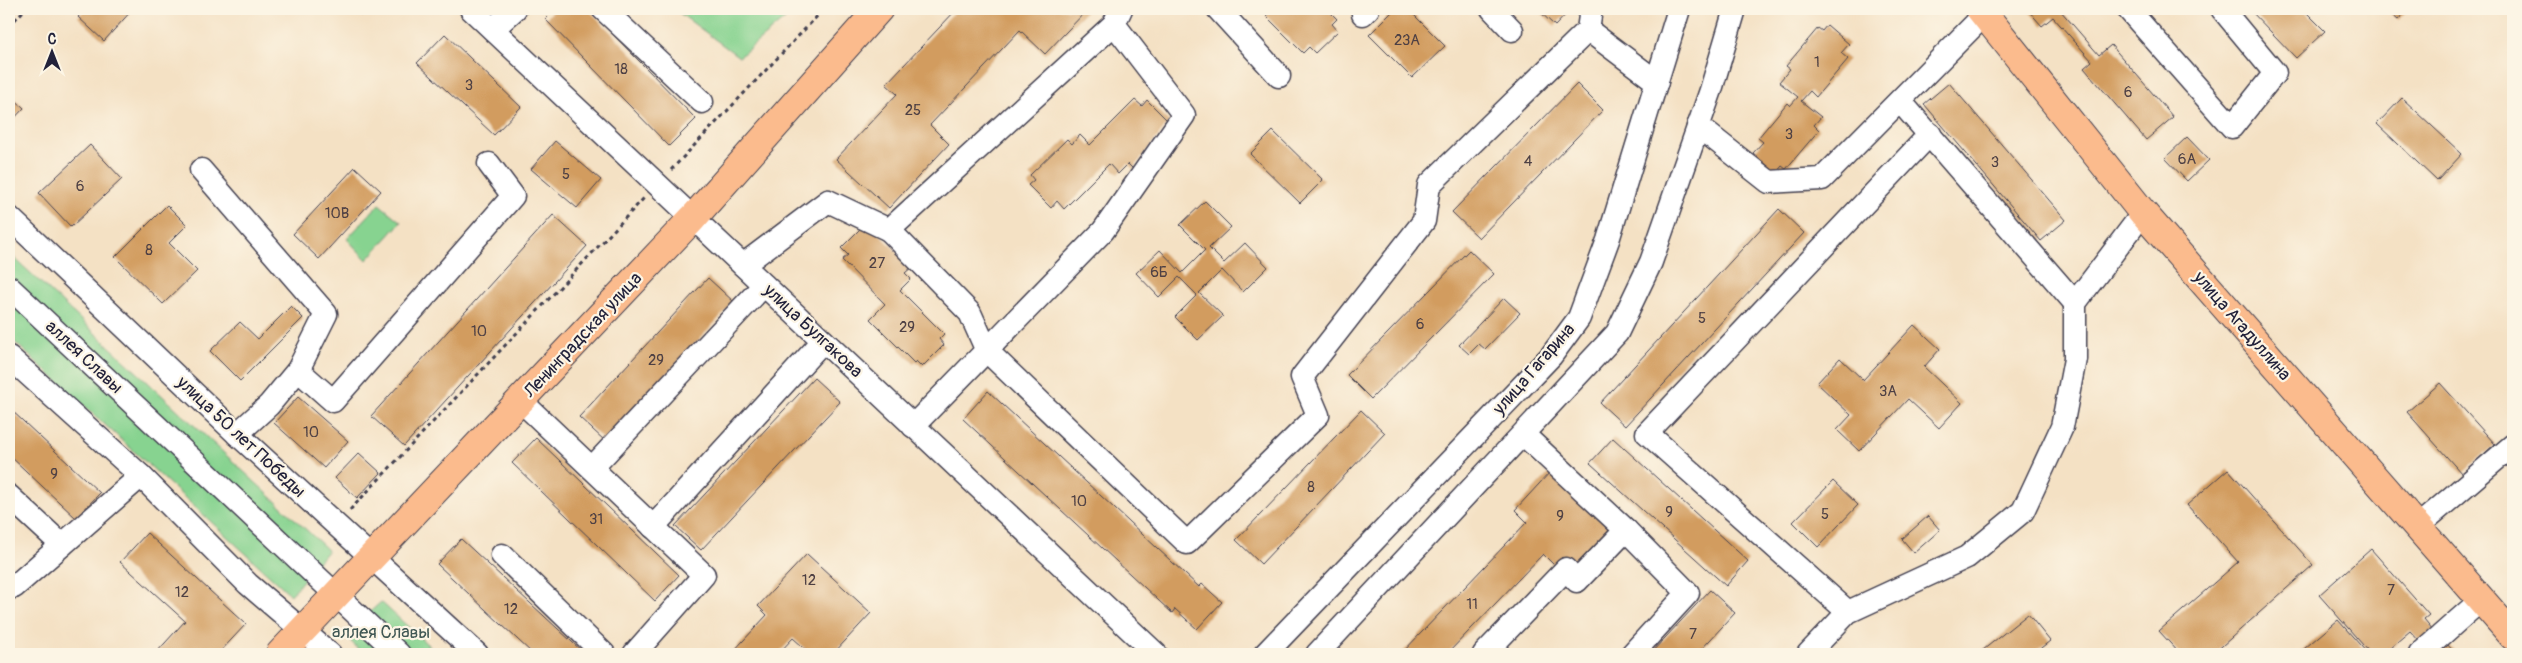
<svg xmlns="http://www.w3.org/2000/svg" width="2522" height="663" font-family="Pangolin,sans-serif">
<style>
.park{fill:#87d390;stroke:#547a66}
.building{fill:#d29c5f}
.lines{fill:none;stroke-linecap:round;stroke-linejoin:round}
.minor-casing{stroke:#423f50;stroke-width:25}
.major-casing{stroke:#423f50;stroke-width:30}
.path{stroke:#423f50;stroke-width:3;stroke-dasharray:4 4;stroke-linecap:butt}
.minor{stroke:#fff;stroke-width:22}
.major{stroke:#fbbb8d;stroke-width:28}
.labels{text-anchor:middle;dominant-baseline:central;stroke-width:4.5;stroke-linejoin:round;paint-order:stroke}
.number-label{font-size:15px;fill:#4e4044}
.street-label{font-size:18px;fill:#22223b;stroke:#fcf5e5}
.park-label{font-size:18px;fill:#405754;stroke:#fcf5e5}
</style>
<rect width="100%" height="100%" fill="#fcf5e5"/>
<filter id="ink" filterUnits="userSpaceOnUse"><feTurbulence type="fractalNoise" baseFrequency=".02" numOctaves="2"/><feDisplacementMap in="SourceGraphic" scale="10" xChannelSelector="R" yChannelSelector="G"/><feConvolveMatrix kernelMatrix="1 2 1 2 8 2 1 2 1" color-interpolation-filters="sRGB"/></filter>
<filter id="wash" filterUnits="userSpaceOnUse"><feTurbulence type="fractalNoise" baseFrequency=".0096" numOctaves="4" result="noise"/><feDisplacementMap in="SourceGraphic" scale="20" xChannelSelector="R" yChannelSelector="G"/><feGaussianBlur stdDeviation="1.12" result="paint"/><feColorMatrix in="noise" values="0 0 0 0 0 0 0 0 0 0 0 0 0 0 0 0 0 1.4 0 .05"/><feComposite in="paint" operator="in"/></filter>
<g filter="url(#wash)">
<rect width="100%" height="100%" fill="#f4e1c4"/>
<g class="park">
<path d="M674,9H797L739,57Z"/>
<path d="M379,204L401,222L367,260L347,239Z"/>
<path d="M9,253L328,550L291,595L9,337Z"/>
<path d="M381,602L438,654H364L344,635Z"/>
</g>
<g id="blocks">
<g class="building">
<path d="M85,9H133L104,41L78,17Z"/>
<path d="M354,9H367L361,15Z"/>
<path d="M555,9H588L696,119L669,146L545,19Z"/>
<path d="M957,9H1088L1045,54L1020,30L930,125L949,144L889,208L836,159L897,94L886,84Z"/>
<path d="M1268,9H1327L1337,19L1332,24L1338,31L1315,53L1309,47L1303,53L1266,16L1271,11Z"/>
<path d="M1395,9H1408L1445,46L1412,78L1369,35Z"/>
<path d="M1537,9H1571L1555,26Z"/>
<path d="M2027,9H2062L2060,10L2099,55L2111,45L2173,117L2146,140L2084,68L2092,61L2053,17L2042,26Z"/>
<path d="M2249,9H2303L2325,31L2296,58Z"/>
<path d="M2385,9H2408L2398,20Z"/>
<path d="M1827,25L1849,44L1841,53L1848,59L1816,97L1810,91L1801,101L1821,117L1814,125L1819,130L1786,169L1782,166L1776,173L1753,153L1763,142L1758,138L1787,103L1790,106L1798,97L1779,82L1790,69L1786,66L1818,28L1822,31Z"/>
<path d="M445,34L521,107L494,135L417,63Z"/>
<path d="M1949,83L2066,220L2041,241L1924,104Z"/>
<path d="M1577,84L1603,110L1479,238L1452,212Z"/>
<path d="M9,94L24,108L9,124Z"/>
<path d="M2402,98L2462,154L2437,181L2377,124Z"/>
<path d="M1135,100L1142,106L1147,100L1169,122L1133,169L1128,164L1118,174L1109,164L1064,209L1057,201L1051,208L1028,185L1034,180L1030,175L1067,139L1072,144L1080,135L1090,145Z"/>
<path d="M1273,131L1323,180L1300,203L1250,154Z"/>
<path d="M2187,137L2209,160L2187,181L2165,158Z"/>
<path d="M555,141L601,180L577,208L531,169Z"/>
<path d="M90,145L122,179L71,227L39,193Z"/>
<path d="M355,167L381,191L319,259L293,234Z"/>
<path d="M1205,201L1231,227L1209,248L1224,263L1245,243L1268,267L1243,292L1222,270L1199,293L1223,316L1198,340L1175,317L1197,295L1179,277L1159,297L1136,273L1160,250L1182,273L1205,250L1180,225Z"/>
<path d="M167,205L187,225L169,243L197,271L163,304L115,257Z"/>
<path d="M1779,209L1804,233L1625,426L1600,403Z"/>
<path d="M553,215L587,246L404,446L371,416Z"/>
<path d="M862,227H873L912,267L905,273L911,279L900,290L944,334L939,339L944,345L922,367L916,361L914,363L870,319L885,304L842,260L848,255L841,248Z"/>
<path d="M1469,250L1494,274L1371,399L1347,375Z"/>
<path d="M708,278L734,302L605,441L579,417Z"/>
<path d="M1504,298L1520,313L1485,349L1479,344L1469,354L1459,345Z"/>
<path d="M291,306L303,318L240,381L210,351L240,322L258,339Z"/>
<path d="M1914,325L1940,349L1924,367L1962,403L1939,428L1908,399L1859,451L1837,430L1851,415L1817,383L1840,358L1863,380Z"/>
<path d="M814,378L840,402L701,550L675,526Z"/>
<path d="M2440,383L2495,444L2462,474L2407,412Z"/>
<path d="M988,391L1199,587L1202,584L1222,602L1197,629L1175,609L1172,613L963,419Z"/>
<path d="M298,397L348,441L324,468L274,423Z"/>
<path d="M9,408L100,493L76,518L9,455Z"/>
<path d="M1361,410L1385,433L1261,564L1236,540Z"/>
<path d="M536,438L679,575L655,601L512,463Z"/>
<path d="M1613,438L1748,561L1726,586L1590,463Z"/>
<path d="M359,453L381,473L357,498L335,478Z"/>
<path d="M2228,469L2313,565L2213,654H2180L2159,631L2238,562L2187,505Z"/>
<path d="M1551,471L1612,528L1575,568L1562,557L1554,565L1543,554L1447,654H1401L1527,522L1515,510Z"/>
<path d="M1833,481L1858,505L1818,547L1793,522Z"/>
<path d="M1928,516L1940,530L1914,553L1902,539Z"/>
<path d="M147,533L246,624L218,654H155L185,621L120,562Z"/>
<path d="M461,539L585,654H533L437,564Z"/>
<path d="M2371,549L2429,615L2424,619L2433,630L2420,642L2410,631L2383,654H2371L2319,595Z"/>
<path d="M807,554L871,613L833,654H811L793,638L778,654H731L767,615L758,606Z"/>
<path d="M1710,590L1735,613L1697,654H1650Z"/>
<path d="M2028,614L2050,641L2033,654H1978Z"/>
<path d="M2338,620L2368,654H2298Z"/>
<path d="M2446,643L2456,654H2433Z"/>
</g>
</g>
</g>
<g filter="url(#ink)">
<use href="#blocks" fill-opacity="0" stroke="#423f50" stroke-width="1"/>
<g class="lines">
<defs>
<g id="minor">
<path d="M471,9L1156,654"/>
<path d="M603,9L702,102"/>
<path d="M1218,9L1279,76"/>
<path d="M1492,9L1512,30"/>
<path d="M2128,9L2232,127L2275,73L2222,9"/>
<path d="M1363,14L1368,9"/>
<path d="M493,29L515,9"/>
<path d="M1588,30L1591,9"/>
<path d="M1900,101L2075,303"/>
<path d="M1698,126L1769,182L1822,179L1985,14"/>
<path d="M201,170L326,314L298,370L269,405L237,434"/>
<path d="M9,217L237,434L477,654"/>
<path d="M889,230L970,313L987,351L1187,543L1318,415L1302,377L1424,221L1429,185L1588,30L1657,82"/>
<path d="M743,265L828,201L889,230L1114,24L1121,9"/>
<path d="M9,287L399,654"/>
<path d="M9,357L141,476L248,584L330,654"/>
<path d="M298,370L333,401L513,196L489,164"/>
<path d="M521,401L704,575L634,654"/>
<path d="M913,426L1103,231L1184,115L1114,24"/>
<path d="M1524,435L1626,530L1688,593L1632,654"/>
<path d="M592,468L764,285"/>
<path d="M9,496L62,545"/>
<path d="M653,527L823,341"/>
<path d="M2417,527L2513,445"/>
<path d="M502,555L604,654"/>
<path d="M14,587L141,476"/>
<path d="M1848,612L1647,433L1930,134"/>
<path d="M1265,654L1551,356L1579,318L1608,240L1679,9"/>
<path d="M1317,654L1617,333L1651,262L1711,90L1735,9"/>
<path d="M1484,654L1566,569L1577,581L1626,530"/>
<path d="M1808,654L1848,612L1967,557L2023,511L2062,427L2075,359V303L2143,213"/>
<path d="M2420,654L2481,600"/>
</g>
<g id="major">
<path d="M1980,9L2143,213L2513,636"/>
<path d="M280,654L693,218L879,9"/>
</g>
</defs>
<use href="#minor" class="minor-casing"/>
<use href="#major" class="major-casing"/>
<g class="path">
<path d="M9,26L25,9"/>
<path d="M671,170L824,9"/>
<path d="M350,510L644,198"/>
</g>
<use href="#minor" class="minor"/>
<use href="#major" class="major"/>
</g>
</g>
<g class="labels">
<g class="number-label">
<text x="1407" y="40">23А</text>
<text x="1817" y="62">1</text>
<text x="621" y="69">18</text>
<text x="469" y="85">3</text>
<text x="2128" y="92">6</text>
<text x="913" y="110">25</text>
<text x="1789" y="134">3</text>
<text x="2187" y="159">6А</text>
<text x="1528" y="161">4</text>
<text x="1995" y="162">3</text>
<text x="566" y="174">5</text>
<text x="80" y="186">6</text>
<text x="337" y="213">10В</text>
<text x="149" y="250">8</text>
<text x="877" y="263">27</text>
<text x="1159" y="272">6Б</text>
<text x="1702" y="318">5</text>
<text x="1420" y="324">6</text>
<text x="907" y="327">29</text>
<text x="479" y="331">10</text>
<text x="656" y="360">29</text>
<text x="1888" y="391">3А</text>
<text x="311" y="432">10</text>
<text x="54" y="474">9</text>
<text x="1311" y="487">8</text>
<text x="1079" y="501">10</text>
<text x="1669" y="512">9</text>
<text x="1825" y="514">5</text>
<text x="1560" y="516">9</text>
<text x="596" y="519">31</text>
<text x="809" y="580">12</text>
<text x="2391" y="590">7</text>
<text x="182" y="592">12</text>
<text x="1472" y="604">11</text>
<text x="511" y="609">12</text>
<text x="1693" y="634">7</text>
</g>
<g class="street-label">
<text transform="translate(2242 326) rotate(49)">улица Агадуллина</text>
<text transform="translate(813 331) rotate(43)">улица Булгакова</text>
<text transform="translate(583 335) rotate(-47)">Ленинградская улица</text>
<text transform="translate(84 357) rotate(43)">аллея Славы</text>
<text transform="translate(1534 369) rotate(-49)">улица Гагарина</text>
<text transform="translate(241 437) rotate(43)">улица 50 лет Победы</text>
</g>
<g class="park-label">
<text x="381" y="632">аллея Славы</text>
</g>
</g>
<rect width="2522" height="663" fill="none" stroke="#fcf5e5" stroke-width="30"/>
<g transform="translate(52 52)" stroke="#fcf5e5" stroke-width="4" paint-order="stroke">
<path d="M0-4L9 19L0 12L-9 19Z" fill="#22223b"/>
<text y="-8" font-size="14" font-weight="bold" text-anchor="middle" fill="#22223b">С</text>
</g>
</svg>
